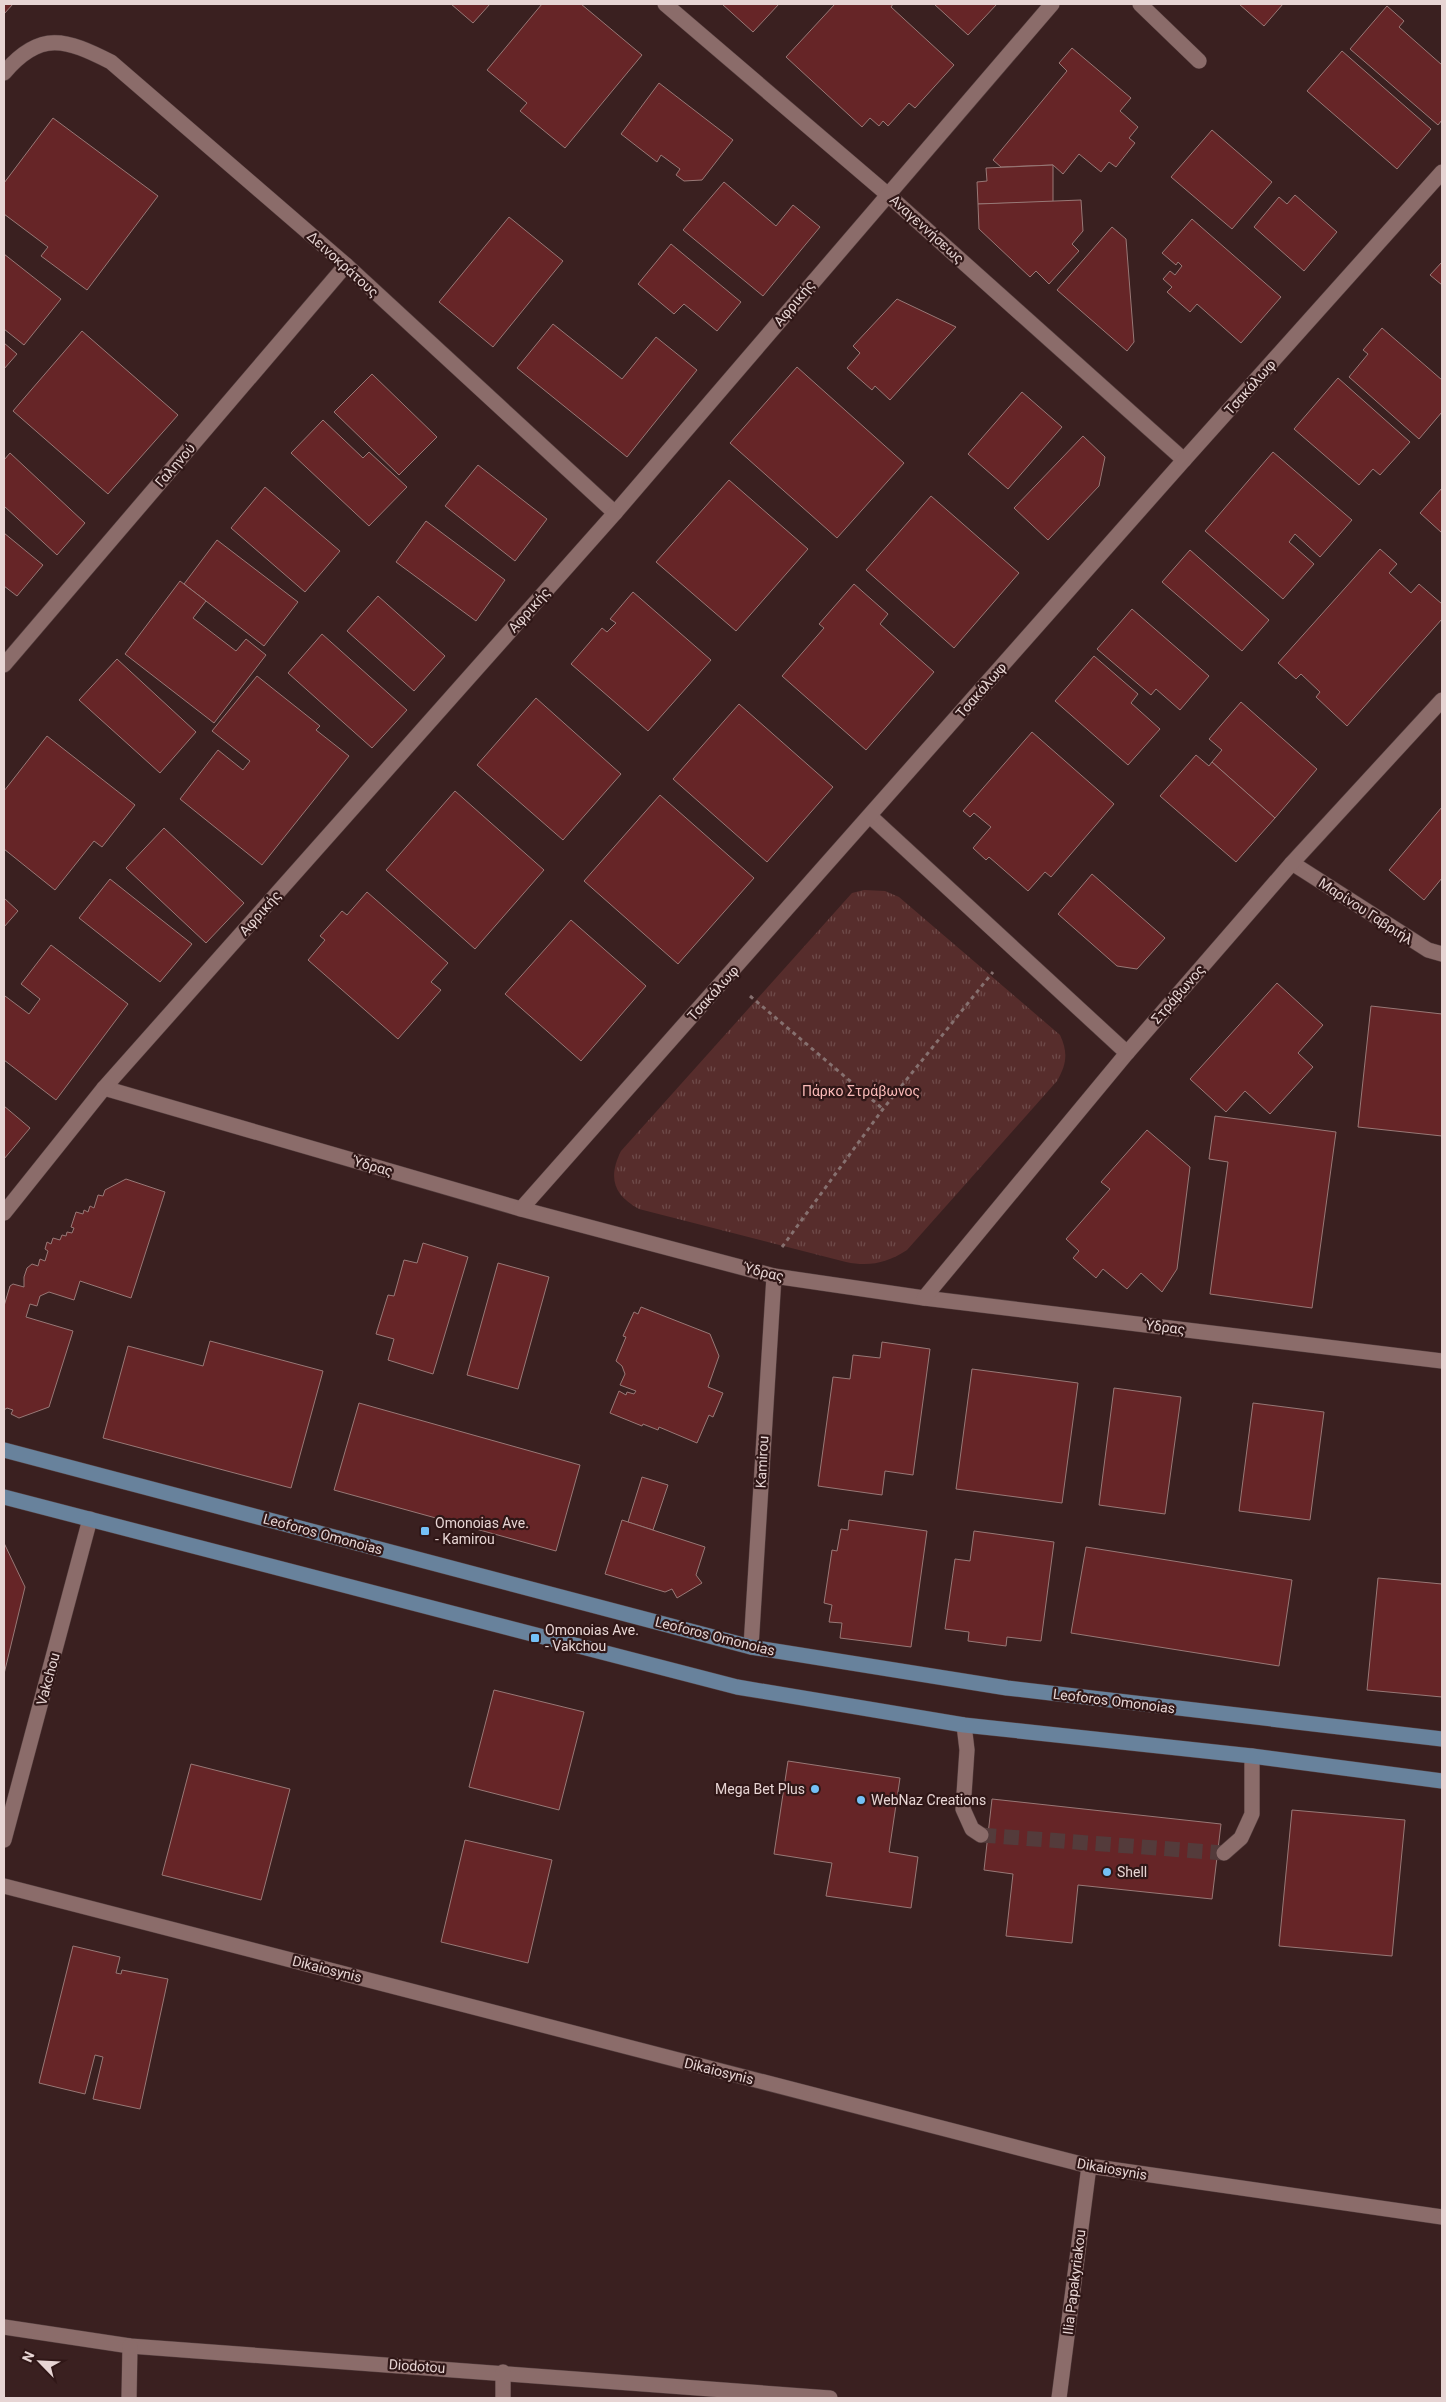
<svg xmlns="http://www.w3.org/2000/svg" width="1446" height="2402" font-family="Roboto,sans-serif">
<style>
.grass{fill:url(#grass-tufts)}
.building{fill:#662527;stroke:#987876}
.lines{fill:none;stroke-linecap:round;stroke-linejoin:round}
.minor-tunnel{stroke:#543b3b;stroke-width:15;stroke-dasharray:15 8;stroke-linecap:butt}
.minor-casing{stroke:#543e3e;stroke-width:16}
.major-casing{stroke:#543e3e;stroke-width:16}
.path{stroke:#86706f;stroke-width:3;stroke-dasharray:4 4;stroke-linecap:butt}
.minor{stroke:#8b6c6a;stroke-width:15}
.major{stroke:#68829c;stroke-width:15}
.poi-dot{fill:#74c0f6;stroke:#301717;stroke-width:2}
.labels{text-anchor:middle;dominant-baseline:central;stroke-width:4.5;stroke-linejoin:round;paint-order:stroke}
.street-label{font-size:14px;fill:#e7d5d4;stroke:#301717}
.park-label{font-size:14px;fill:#fabab8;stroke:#301717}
.poi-label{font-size:14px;fill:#e7d5d4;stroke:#301717;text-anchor:start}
</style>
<defs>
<pattern id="grass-tufts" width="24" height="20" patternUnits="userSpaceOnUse" patternTransform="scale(1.25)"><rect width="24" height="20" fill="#572d2c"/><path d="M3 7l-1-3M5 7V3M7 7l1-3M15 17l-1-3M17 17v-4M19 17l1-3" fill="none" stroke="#6f4b4a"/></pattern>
</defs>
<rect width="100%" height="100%" fill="#3a2020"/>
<path class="grass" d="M864,890L885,891L899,897L1060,1035C1068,1052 1067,1064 1057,1081L907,1250C887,1263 869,1267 846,1262L639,1209C613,1195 608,1177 621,1151L852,893Z"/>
<g class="building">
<path d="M4,4H13L4,14Z"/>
<path d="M451,4H490L473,23Z"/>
<path d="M542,4H581L642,55L565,148L520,111L527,103L487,70Z"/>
<path d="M722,4H779L753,32Z"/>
<path d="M835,4H893L891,7L954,65L915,108L909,103L888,126L883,121L879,126L870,118L862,127L786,57Z"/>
<path d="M934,4H997L968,35Z"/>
<path d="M1239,4H1283L1264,26Z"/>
<path d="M1387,6L1404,21L1399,27L1442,65V120L1438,125L1350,49Z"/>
<path d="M1072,48L1131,98L1120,111L1138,127L1129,138L1135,143L1116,167L1109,162L1101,172L1079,154L1063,174L1053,165L1001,167L993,160L1067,71L1059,63Z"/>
<path d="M1342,51L1431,129L1397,169L1307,91Z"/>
<path d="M659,83L733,140L702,180L684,181L676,175L680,169L661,155L657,162L621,134Z"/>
<path d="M53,118L158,196L87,290L41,256L48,247L4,214V183Z"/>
<path d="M1212,130L1272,182L1232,229L1171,177Z"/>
<path d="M1053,165V202L978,204L977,182L987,181L986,168Z"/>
<path d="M724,182L776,226L793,205L820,227L763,296L683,230Z"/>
<path d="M1295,195L1337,232L1304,271L1254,227L1279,197L1287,204Z"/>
<path d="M1081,200L1083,231L1072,244L1079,251L1049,284L1036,271L1030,277L979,229L978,204Z"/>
<path d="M509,217L563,261L493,347L439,302Z"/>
<path d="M1192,219L1281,297L1241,343L1197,304L1190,312L1167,292L1172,287L1163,279L1170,271L1175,275L1182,266L1178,262L1176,265L1162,253Z"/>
<path d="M1112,227L1126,239L1134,342L1127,351L1057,290Z"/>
<path d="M671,244L741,302L717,331L684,304L674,314L638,284Z"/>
<path d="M4,254L61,299L24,345L4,329Z"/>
<path d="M1442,262V285L1430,275Z"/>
<path d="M897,299L956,327L890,400L875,386L872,390L847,368L860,353L853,346Z"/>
<path d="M553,324L622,379L656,337L697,370L627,457L517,368Z"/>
<path d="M1382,328L1442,380V412L1419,439L1349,377L1368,354L1363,350Z"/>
<path d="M82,331L178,415L108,494L13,411Z"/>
<path d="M4,343L17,354L4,369Z"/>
<path d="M797,367L904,463L837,538L730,443Z"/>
<path d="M372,374L437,437L399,475L334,412Z"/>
<path d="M1338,378L1410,442L1380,475L1373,469L1359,485L1294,429Z"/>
<path d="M1022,392L1062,427L1008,489L968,454Z"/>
<path d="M323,420L363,458L369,452L407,487L369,526L291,453Z"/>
<path d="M1083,436L1105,457L1099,486L1048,540L1014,508Z"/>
<path d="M1273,452L1352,520L1320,557L1295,534L1289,542L1314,564L1283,599L1205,531Z"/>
<path d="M10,453L85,523L57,555L4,506V460Z"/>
<path d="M478,465L547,519L515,561L445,506Z"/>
<path d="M729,480L808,549L736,631L656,562Z"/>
<path d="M265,487L340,551L305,592L231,528Z"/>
<path d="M1442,488V533L1420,513Z"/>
<path d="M931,496L1019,573L954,648L866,570Z"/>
<path d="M426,521L505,580L476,621L396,562Z"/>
<path d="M4,533L43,565L17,596L4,586Z"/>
<path d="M217,540L298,602L264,646L184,584Z"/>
<path d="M1380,549L1397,564L1389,573L1411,593L1419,584L1442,604V619L1347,726L1316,697L1320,692L1301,674L1296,679L1278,663Z"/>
<path d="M1190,550L1269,620L1242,651L1162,582Z"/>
<path d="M180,581L206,601L193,618L236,651L246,639L266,655L214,723L125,654Z"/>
<path d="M854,584L888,614L880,624L934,672L866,750L782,676L824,628L819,624Z"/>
<path d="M633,592L711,660L648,731L571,664L602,628L607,632L616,623L610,619Z"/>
<path d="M378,596L445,656L414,691L347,631Z"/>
<path d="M1132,609L1209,676L1180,710L1156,689L1151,695L1097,649Z"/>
<path d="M322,634L407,710L372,748L288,673Z"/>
<path d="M1094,656L1138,694L1131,703L1160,729L1128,765L1055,701Z"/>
<path d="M117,659L196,732L160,773L79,700Z"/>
<path d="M257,676L320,726L316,730L349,756L262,865L180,799L218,750L243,770L250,761L212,731Z"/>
<path d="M536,698L621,774L563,840L477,765Z"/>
<path d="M1241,702L1317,769L1275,818L1212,762L1222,750L1209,739Z"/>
<path d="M739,704L833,787L767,862L673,779Z"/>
<path d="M1032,732L1114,804L1051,877L1045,872L1028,891L989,857L986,860L973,848L991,827L974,813L970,817L963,811Z"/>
<path d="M47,736L135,805L102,847L94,841L55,890L4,849V791Z"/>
<path d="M1196,755L1209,766L1212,762L1275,818L1236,862L1160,796Z"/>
<path d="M455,791L544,870L475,949L386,870Z"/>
<path d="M660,795L754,878L678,964L584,881Z"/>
<path d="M1442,807V878L1424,900L1389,870Z"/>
<path d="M164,828L244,903L206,943L126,868Z"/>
<path d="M1092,874L1165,938L1137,969L1117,966L1058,914Z"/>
<path d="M110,879L192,944L160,982L79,918Z"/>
<path d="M367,892L448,963L431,982L441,990L398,1039L308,960L325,940L320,936L342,911L347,915Z"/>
<path d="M4,898L18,911L4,927Z"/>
<path d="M571,920L646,986L581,1061L505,994Z"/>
<path d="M51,945L128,1004L56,1100L4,1060V999L5,996L29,1014L40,999L21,984Z"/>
<path d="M1277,983L1323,1025L1298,1053L1313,1067L1270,1114L1245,1091L1226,1112L1190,1079Z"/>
<path d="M1371,1006L1442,1014V1136L1358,1127Z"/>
<path d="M4,1106L30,1128L4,1159Z"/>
<path d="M1215,1116L1336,1132L1312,1308L1210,1294L1228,1162L1209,1159Z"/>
<path d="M1147,1130L1190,1167L1177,1269L1162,1292L1141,1273L1127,1289L1103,1269L1096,1278L1073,1258L1079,1251L1066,1239L1110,1189L1101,1182Z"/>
<path d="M126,1179L165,1192L131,1298L80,1281L74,1300L49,1292L40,1296L37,1306L30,1304L26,1317L73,1331L49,1407L19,1418L11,1414L13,1410L7,1408L4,1410V1306L10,1286L13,1284L24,1287V1277L27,1268L32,1264L38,1266L40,1259L45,1261L48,1251L45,1249L47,1242L51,1244L53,1238L60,1240L62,1235L66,1236L67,1232L72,1233L74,1228L71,1227L76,1212L83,1214L84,1210L88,1212L90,1206L94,1208L98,1195L103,1196L105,1190Z"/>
<path d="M423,1243L468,1257L433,1374L388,1360L394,1339L376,1334L388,1295L394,1296L404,1260L417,1263Z"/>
<path d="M498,1263L549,1277L518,1389L467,1375Z"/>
<path d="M641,1307L710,1334L719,1356L708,1387L723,1393L713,1417L709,1415L697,1443L659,1427L658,1430L643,1424L642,1426L610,1413L619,1391L626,1395L627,1392L634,1394L636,1391L620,1385L625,1374L622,1366L616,1361L626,1337L623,1336L634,1312L638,1314Z"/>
<path d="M210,1341L323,1371L291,1488L103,1438L128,1346L203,1366Z"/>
<path d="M882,1342L930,1349L913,1475L885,1471L882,1495L818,1486L833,1377L850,1379L853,1355L880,1358Z"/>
<path d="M972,1369L1078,1383L1062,1503L956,1489Z"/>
<path d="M1114,1388L1181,1397L1165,1514L1099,1505Z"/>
<path d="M359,1403L580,1465L556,1551L334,1490Z"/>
<path d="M1253,1403L1324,1412L1310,1520L1239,1511Z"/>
<path d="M642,1477L668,1485L653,1530L628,1522Z"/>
<path d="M622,1520L705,1547L696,1575L702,1583L677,1598L672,1589L665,1592L605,1574Z"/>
<path d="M849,1520L927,1531L911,1647L840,1638L842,1623L829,1622L832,1605L824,1603L832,1550L837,1551L841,1529L848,1530Z"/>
<path d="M974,1531L1054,1542L1041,1641L1007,1637L1006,1646L968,1641L969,1632L945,1629L955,1559L970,1561Z"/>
<path d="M4,1543L25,1587L4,1674Z"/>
<path d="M1086,1547L1292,1580L1279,1666L1071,1633Z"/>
<path d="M1378,1578L1442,1584V1697L1367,1690Z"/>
<path d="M494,1690L584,1712L559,1810L469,1787Z"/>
<path d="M788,1761L900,1778L889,1852L918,1857L911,1908L826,1896L832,1863L774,1854Z"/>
<path d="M191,1764L290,1789L261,1900L162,1875Z"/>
<path d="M992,1799L1221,1824L1212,1899L1078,1885L1072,1943L1006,1936L1013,1874L984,1870Z"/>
<path d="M1292,1810L1405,1820L1392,1956L1279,1946Z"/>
<path d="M465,1840L552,1860L528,1963L441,1942Z"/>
<path d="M73,1946L120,1957L116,1973L121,1974L122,1970L168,1979L140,2109L93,2099L103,2057L95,2055L85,2094L39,2083Z"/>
</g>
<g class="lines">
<path class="minor-tunnel" d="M981,1835L1224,1853"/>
<defs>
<g id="minor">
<path d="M665,4L887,194L1184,460"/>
<path d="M1140,4L1199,61"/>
<path d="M4,73C40,30 66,39 111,62L346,265L615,513"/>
<path d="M4,665L346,265"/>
<path d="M870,816L1127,1053"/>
<path d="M1292,863L1428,950L1442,954"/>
<path d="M104,1088L521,1209L774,1276L924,1298L1442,1361"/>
<path d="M521,1209L1184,460L1442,172"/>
<path d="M4,1213L104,1088L615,513L1052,4"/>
<path d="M924,1298L1127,1053L1292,863L1442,700"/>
<path d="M751,1647L774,1276"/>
<path d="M964,1725L967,1750L963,1809L972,1829L981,1835"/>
<path d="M4,1840L90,1519"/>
<path d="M1224,1853L1241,1838L1252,1814V1756"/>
<path d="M4,1886L1089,2166L1442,2217"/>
<path d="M4,2327L130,2346L830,2398"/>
<path d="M129,2398L130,2346"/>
<path d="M503,2398V2372"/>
<path d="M1059,2398L1089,2166"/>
</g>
<g id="major">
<path d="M4,1450L751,1647L1007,1688L1442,1739"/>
<path d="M4,1497L737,1687L964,1725L1252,1756L1442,1781"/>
</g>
</defs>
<use href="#minor" class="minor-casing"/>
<use href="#major" class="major-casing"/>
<g class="path">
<path d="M750,996L883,1109"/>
<path d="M782,1247L883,1109L993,972"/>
</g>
<use href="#minor" class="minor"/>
<use href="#major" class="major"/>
</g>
<g class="poi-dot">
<rect x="420" y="1526" width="10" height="10" rx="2.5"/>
<rect x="530" y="1633" width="10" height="10" rx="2.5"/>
<circle cx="815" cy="1789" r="5"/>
<circle cx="861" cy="1800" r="5"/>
<circle cx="1107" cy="1872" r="5"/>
</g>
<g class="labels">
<g class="street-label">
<text transform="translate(927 229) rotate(42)">Αναγεννήσεως</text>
<text transform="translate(343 264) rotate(42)">Δεινοκράτους</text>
<text transform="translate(794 303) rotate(-50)">Αφρικής</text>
<text transform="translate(1250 387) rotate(-48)">Τσακάλωφ</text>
<text transform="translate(175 465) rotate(-49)">Γαληνού</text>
<text transform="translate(529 610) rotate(-48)">Αφρικής</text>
<text transform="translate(981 690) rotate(-49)">Τσακάλωφ</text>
<text transform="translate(1366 911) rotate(33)">Μαρίνου Γαβριήλ</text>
<text transform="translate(260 913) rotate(-48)">Αφρικής</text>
<text transform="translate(713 993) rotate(-48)">Τσακάλωφ</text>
<text transform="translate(1178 994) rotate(-49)">Στράβωνος</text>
<text transform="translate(373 1166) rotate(16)">Ύδρας</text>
<text transform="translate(764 1272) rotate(13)">Ύδρας</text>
<text transform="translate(1165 1327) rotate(7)">Ύδρας</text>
<text transform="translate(762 1462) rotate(-87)">Kamirou</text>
<text transform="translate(323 1534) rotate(15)">Leoforos Omonoias</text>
<text transform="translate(715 1636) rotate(14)">Leoforos Omonoias</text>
<text transform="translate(48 1679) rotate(-75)">Vakchou</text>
<text transform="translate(1114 1701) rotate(7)">Leoforos Omonoias</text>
<text transform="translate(327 1969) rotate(14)">Dikaiosynis</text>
<text transform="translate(719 2071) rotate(14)">Dikaiosynis</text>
<text transform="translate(1112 2169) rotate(10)">Dikaiosynis</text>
<text transform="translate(1074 2282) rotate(-83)">Ilia Papakyriakou</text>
<text transform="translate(417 2366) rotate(4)">Diodotou</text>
</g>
<g class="park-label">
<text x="861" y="1091">Πάρκο Στράβωνος</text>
</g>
<g class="poi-label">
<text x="435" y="1523">Omonoias Ave.<tspan x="435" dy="16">- Kamirou</tspan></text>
<text x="545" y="1630">Omonoias Ave.<tspan x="545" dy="16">- Vakchou</tspan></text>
<text x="805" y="1789" text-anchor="end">Mega Bet Plus</text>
<text x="871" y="1800">WebNaz Creations</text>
<text x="1117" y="1872">Shell</text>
</g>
</g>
<rect width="1446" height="2402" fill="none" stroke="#e7d5d4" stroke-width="10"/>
<g transform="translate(40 2362) rotate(294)" stroke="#301717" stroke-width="4" paint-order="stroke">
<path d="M0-4L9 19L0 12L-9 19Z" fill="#e7d5d4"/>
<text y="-8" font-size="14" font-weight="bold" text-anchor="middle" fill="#e7d5d4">N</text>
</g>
</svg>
